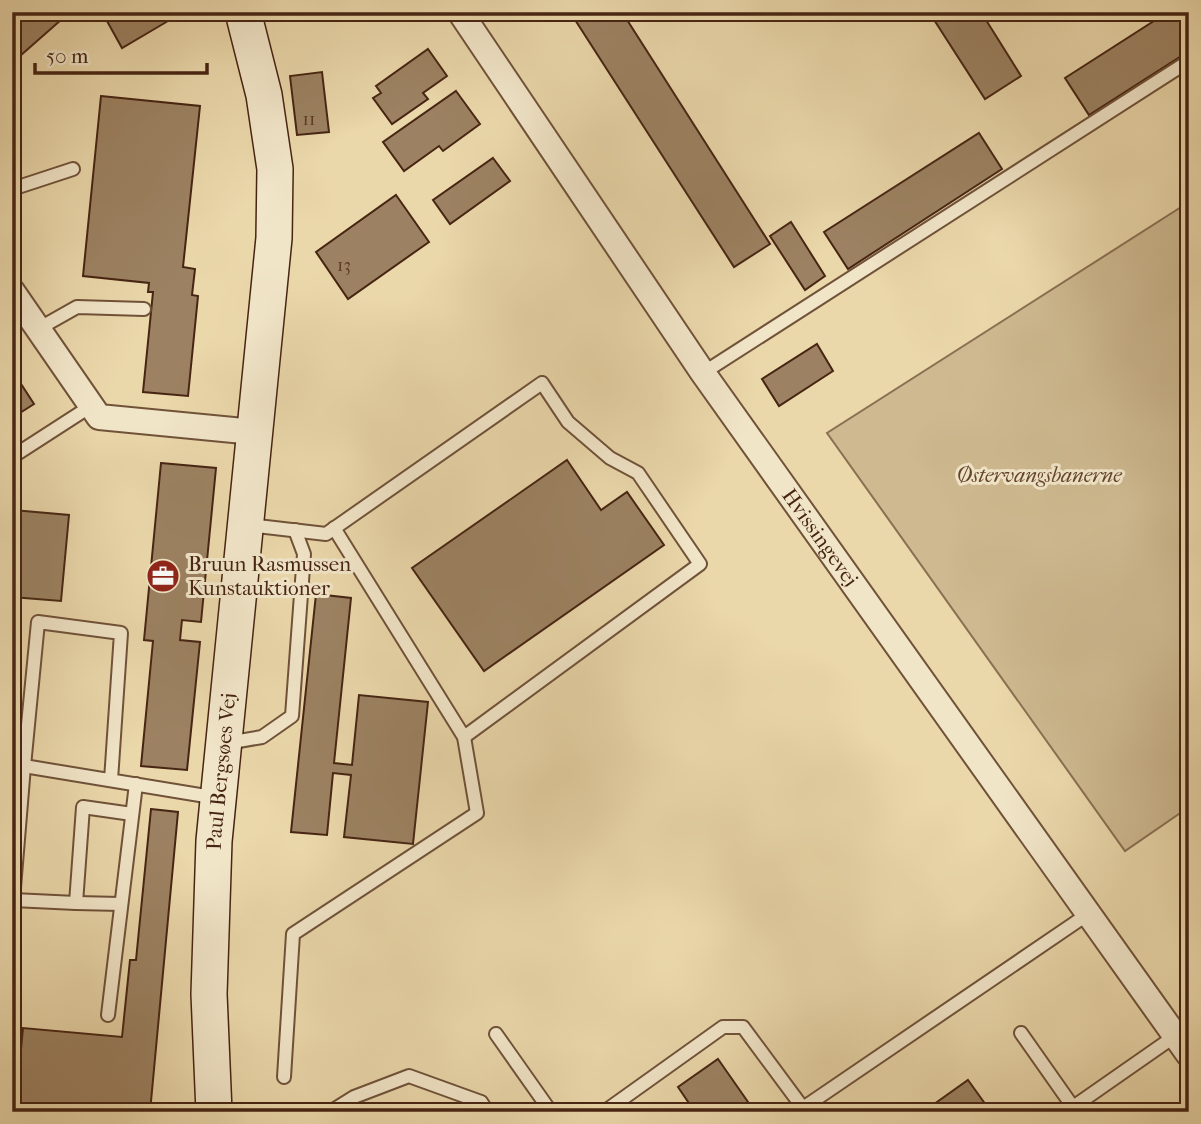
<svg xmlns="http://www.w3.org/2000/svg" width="1201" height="1124" font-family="'IM FELL French Canon',serif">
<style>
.green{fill:#ceb990;stroke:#8a6f52;stroke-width:2}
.building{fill:#9c8262;stroke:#472513;stroke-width:2}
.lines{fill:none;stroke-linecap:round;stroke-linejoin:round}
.lane-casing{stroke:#705239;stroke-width:16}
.street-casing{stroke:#705239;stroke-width:28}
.secondary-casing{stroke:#472513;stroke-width:38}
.lane{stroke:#f1e5c8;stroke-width:12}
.street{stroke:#f1e5c8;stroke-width:24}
.secondary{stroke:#f1e5c8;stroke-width:35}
.labels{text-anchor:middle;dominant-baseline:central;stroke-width:6;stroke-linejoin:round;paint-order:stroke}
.number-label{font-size:18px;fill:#5c3c27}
.park-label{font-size:21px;font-style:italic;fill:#62432c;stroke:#f1e5c8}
.street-label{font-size:21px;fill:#472513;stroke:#f1e5c8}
.poi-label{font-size:21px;fill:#472513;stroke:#f1e5c8;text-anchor:start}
</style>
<rect width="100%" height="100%" fill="#ead7aa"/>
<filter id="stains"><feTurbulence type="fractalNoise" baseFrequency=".00286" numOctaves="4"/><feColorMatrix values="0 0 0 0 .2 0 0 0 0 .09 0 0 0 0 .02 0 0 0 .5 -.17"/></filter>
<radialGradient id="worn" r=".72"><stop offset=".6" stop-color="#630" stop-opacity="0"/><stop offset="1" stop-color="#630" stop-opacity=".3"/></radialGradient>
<path class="green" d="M1189,202V807L1125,851L827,433Z"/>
<g class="building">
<path d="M12,12H70L12,63Z"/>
<path d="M102,12H163L168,21L122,48Z"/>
<path d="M570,12H622L770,244L734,267Z"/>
<path d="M929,12H981L1021,76L985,99Z"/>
<path d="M1168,12H1189V51L1089,115L1065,78Z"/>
<path d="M428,49L447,76L423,93L428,99L392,124L373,98L381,93L376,86Z"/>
<path d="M322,72L329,132L297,135L290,76Z"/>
<path d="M456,91L480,124L443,151L439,146L404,171L383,142Z"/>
<path d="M101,96L200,106L183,267L195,269L192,295L198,296L188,396L143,392L153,292H148L149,283L83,276Z"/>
<path d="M979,133L1002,169L848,269L824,232Z"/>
<path d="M493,158L510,181L450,224L433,200Z"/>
<path d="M396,195L429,242L348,299L316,252Z"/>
<path d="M791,222L825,276L805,290L770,236Z"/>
<path d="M817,344L833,371L779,406L762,379Z"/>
<path d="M12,370L34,404L12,418Z"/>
<path d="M567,460L601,510L627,492L664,545L484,671L412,568Z"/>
<path d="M161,463L216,468L201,622L182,620L180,640L200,642L187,770L141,766L153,641L144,640Z"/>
<path d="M13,510L69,515L61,601L12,597Z"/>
<path d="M316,594L351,598L334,763L352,765L359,695L428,702L413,844L344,837L351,775L333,773L327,835L291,832Z"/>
<path d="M151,809L178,812L150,1112H15L23,1028L122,1037L130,960H136Z"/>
<path d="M718,1059L755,1112H695L678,1087Z"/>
<path d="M968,1080L991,1112H923Z"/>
</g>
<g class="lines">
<defs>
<g id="lane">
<path d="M12,189L73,169"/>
<path d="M38,329L77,307L144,309"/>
<path d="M703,373L1189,61"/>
<path d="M12,457L91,406"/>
<path d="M249,525L326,534L542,383L568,422L610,458L638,473L700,564L464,737"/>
<path d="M227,743L262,737L292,716L304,554L295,530"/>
<path d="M111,780L121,633L38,622L24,766L218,798"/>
<path d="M13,900L76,903L83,807L132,814"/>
<path d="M76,903L121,904"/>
<path d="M12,912L24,766"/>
<path d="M108,1015L136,784"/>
<path d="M1021,1033L1073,1107"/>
<path d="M496,1034L551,1112"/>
<path d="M284,1077L293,934L477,813L464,737L334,528"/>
<path d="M330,1112L354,1097L409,1076L481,1102"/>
<path d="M463,1112L481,1102L488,1112"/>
<path d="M604,1112L723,1027H743L803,1108L1088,914"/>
<path d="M1066,1112L1175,1036"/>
</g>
<g id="street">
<path id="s1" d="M460,12L703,373L1189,1055"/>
<path d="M12,291L99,417L254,432"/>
</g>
<g id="secondary">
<path id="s2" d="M214,1112L209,994L214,841L274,238L275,169L264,95L243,12"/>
</g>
</defs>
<use href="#lane" class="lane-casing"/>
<use href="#street" class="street-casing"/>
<use href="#secondary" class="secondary-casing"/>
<use href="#lane" class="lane"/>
<use href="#street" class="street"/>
<use href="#secondary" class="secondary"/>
</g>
<defs>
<symbol id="office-disc" viewBox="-11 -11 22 22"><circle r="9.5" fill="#8f2418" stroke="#f1e5c8"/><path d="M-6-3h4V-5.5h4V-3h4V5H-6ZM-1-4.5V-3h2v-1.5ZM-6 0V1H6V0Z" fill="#fff"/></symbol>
</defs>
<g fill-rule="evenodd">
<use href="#office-disc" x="144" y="557" width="38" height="38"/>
</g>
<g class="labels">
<g class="number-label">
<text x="309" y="119">11</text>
<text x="344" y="265">13</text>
</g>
<g class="park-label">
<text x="1039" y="475">Østervangsbanerne</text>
</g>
<g class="street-label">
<text stroke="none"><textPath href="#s1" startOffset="637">Hvissingevej</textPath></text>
<text stroke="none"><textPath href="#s2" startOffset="341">Paul Bergsøes Vej</textPath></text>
</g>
<g class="poi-label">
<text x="188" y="564">Bruun Rasmussen<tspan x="188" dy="24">Kunstauktioner</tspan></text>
</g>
</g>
<rect width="1201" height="1124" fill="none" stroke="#ead7aa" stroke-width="42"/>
<rect x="14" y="14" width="1173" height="1096" fill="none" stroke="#472513" stroke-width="3.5"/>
<rect x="21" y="21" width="1159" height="1082" fill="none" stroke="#472513" stroke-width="2"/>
<path d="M35 63v10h172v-10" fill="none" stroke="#472513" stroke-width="3.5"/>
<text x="46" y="63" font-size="21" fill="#472513" stroke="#f1e5c8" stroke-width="5" paint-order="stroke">50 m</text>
<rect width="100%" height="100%" filter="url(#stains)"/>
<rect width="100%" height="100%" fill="url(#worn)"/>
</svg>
